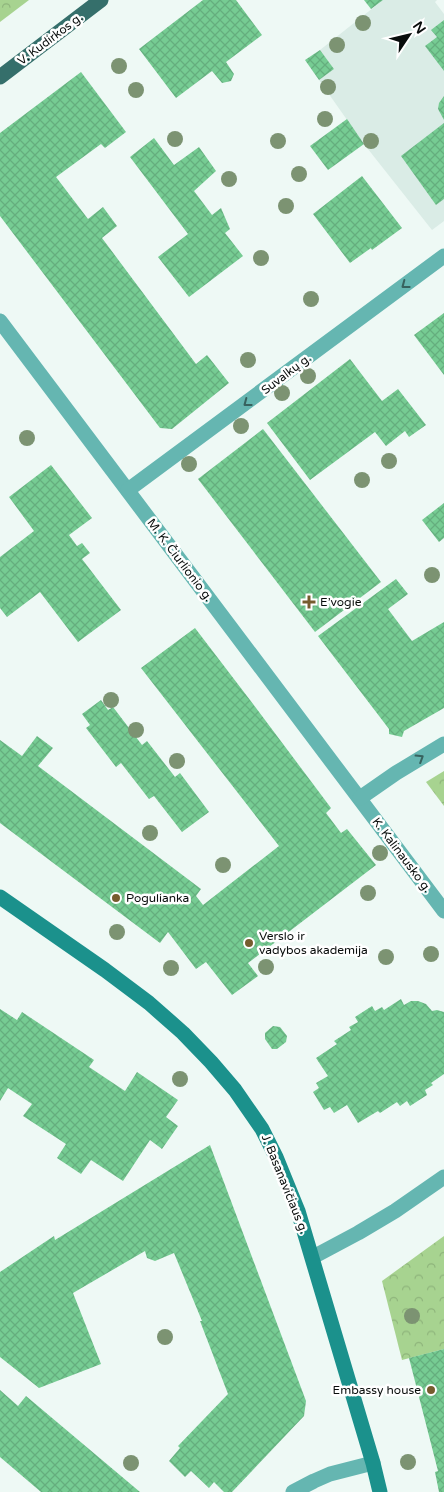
<svg xmlns="http://www.w3.org/2000/svg" width="444" height="1492" font-family="'Varela Round',sans-serif">
<style>
.built{fill:#daece6}
.forest{fill:url(#forest-crowns)}
.building{fill:url(#building-cross-hatch)}
.lines{fill:none;stroke-linecap:round;stroke-linejoin:round}
.street{stroke:#65b6b1;stroke-width:15}
.secondary{stroke:#1b918c;stroke-width:15}
.primary{stroke:#356f6b;stroke-width:15}
.tree{fill:#7c9372}
.oneway{stroke:#37625e}
.poi-dot{fill:#765c2e;stroke:#fff;stroke-width:2}
.labels{text-anchor:middle;dominant-baseline:central;stroke-width:5;stroke-linejoin:round;paint-order:stroke}
.street-label{font-size:12px;fill:#090d0c;stroke:#fff}
.poi-label{font-size:12px;fill:#090d0c;stroke:#fff;text-anchor:start}
</style>
<defs>
<pattern id="forest-crowns" width="20" height="18" patternUnits="userSpaceOnUse" patternTransform="scale(1.25)"><rect width="20" height="18" fill="#a7d390"/><path d="M2 6a3 3 0 1 1 6 0M12 15a3 3 0 1 1 6 0" fill="none" stroke="#8eb47b"/></pattern>
<pattern id="building-cross-hatch" width="8" height="8" patternUnits="userSpaceOnUse" patternTransform="scale(1.25)"><rect width="8" height="8" fill="#76cc93"/><path d="M0 0l8 8M0 8l8-8" fill="none" stroke="#65ae7e"/></pattern>
</defs>
<rect width="100%" height="100%" fill="#eef9f5"/>
<path class="built" d="M383,0H437L435,2L444,14V221L432,230L364,144L319,80L334,69L320,50Z"/>
<g class="forest">
<path d="M0,0H29L0,22Z"/>
<path d="M444,771V806L426,782Z"/>
<path d="M444,1236V1349L402,1360L382,1281Z"/>
</g>
<g class="building">
<path d="M203,0H236L262,35L226,62L234,74L231,81L222,83L212,71L176,98L139,49Z"/>
<path d="M364,0H383L371,9Z"/>
<path d="M444,20V71L425,46L437,37L431,30Z"/>
<path d="M320,50L334,69L319,80L305,60Z"/>
<path d="M81,72L126,132L105,148L101,144L56,177L88,219L103,207L117,226L102,238L196,364L207,355L229,383L172,429L160,428L0,216V133Z"/>
<path d="M444,96V120L438,109L439,103Z"/>
<path d="M347,119L364,144L328,170L310,146Z"/>
<path d="M444,123V199L436,205L401,156Z"/>
<path d="M154,138L174,165L199,147L216,171L194,191L212,215L221,208L230,229L225,233L243,256L189,297L158,257L188,234L130,157Z"/>
<path d="M362,176L402,228L372,250L371,248L350,263L313,214Z"/>
<path d="M444,313V375L414,335Z"/>
<path d="M350,359L382,401L398,389L426,425L409,437L405,431L386,446L375,432L310,480L267,423Z"/>
<path d="M263,429L381,582L315,632L198,479Z"/>
<path d="M51,465L92,518L69,535L77,546L82,543L90,553L82,559L121,610L78,642L40,592L7,617L0,608V557L34,531L9,497Z"/>
<path d="M444,503V538L439,542L422,520Z"/>
<path d="M396,579L408,594L388,609L412,641L444,622V708L404,731L402,737L389,734V729L318,636Z"/>
<path d="M195,628L250,700L331,808L326,813L341,833L347,829L376,865L248,963L258,976L232,995L206,962L196,969L168,932L160,943L0,823V740L22,756L37,736L53,748L38,766L201,889L196,896L203,905L279,846L141,668Z"/>
<path d="M101,700L108,710L113,707L142,745L147,741L175,777L180,773L209,812L182,832L154,796L149,799L121,763L116,767L86,728L90,725L82,714Z"/>
<path d="M401,999L404,1005L411,1001H418L426,1004L432,1011L437,1010L444,1012V1074L431,1083L433,1085L425,1090L427,1095L410,1106L407,1101L400,1106L397,1102L380,1113L378,1111L358,1123L347,1105L334,1113L330,1107L324,1110L313,1092L319,1088L316,1083L328,1076L316,1058L337,1044L334,1041L351,1030L349,1027L358,1022L355,1017L372,1006L375,1011L382,1007L384,1010Z"/>
<path d="M0,1009L17,1020L22,1012L94,1060L89,1067L125,1091L137,1072L178,1100L166,1117L178,1126L162,1149L150,1140L123,1181L91,1160L81,1174L57,1158L66,1144L23,1116L32,1104L8,1088L0,1101Z"/>
<path d="M273,1026L280,1027L287,1036L286,1042L277,1049H272L265,1039V1033Z"/>
<path d="M210,1145L306,1401L304,1416L232,1492H224L214,1482L209,1488L191,1471L185,1477L169,1461L180,1448L178,1446L228,1394L200,1321H202L174,1253L155,1261L147,1258L145,1251L73,1293L101,1364L39,1388L0,1357V1272L54,1236L55,1240Z"/>
<path d="M444,1349V1492H439L435,1472L438,1471L409,1358Z"/>
<path d="M0,1390L18,1406L26,1396L140,1492H41L0,1457Z"/>
</g>
<g class="lines">
<g class="street">
<path d="M0,321L444,911"/>
<path d="M128,490L444,256"/>
<path d="M360,798L396,773L444,744"/>
<path d="M313,1257L358,1233L395,1211L444,1177"/>
<path d="M293,1492L314,1481L330,1474L373,1463"/>
</g>
<path class="secondary" d="M0,897L105,970L149,1003L183,1033L211,1062L235,1090L262,1129L276,1157L298,1211L373,1463L380,1492"/>
<path class="primary" d="M0,77L101,0"/>
</g>
<g class="tree">
<circle cx="363" cy="23" r="8"/>
<circle cx="337" cy="45" r="8"/>
<circle cx="119" cy="66" r="8"/>
<circle cx="328" cy="87" r="8"/>
<circle cx="136" cy="90" r="8"/>
<circle cx="325" cy="119" r="8"/>
<circle cx="175" cy="139" r="8"/>
<circle cx="278" cy="141" r="8"/>
<circle cx="371" cy="141" r="8"/>
<circle cx="299" cy="174" r="8"/>
<circle cx="229" cy="179" r="8"/>
<circle cx="286" cy="206" r="8"/>
<circle cx="261" cy="258" r="8"/>
<circle cx="311" cy="299" r="8"/>
<circle cx="248" cy="360" r="8"/>
<circle cx="308" cy="376" r="8"/>
<circle cx="282" cy="393" r="8"/>
<circle cx="241" cy="426" r="8"/>
<circle cx="27" cy="438" r="8"/>
<circle cx="389" cy="461" r="8"/>
<circle cx="189" cy="464" r="8"/>
<circle cx="362" cy="480" r="8"/>
<circle cx="432" cy="575" r="8"/>
<circle cx="111" cy="700" r="8"/>
<circle cx="136" cy="730" r="8"/>
<circle cx="177" cy="761" r="8"/>
<circle cx="150" cy="833" r="8"/>
<circle cx="380" cy="853" r="8"/>
<circle cx="223" cy="865" r="8"/>
<circle cx="368" cy="893" r="8"/>
<circle cx="117" cy="932" r="8"/>
<circle cx="431" cy="954" r="8"/>
<circle cx="386" cy="957" r="8"/>
<circle cx="266" cy="967" r="8"/>
<circle cx="171" cy="968" r="8"/>
<circle cx="180" cy="1079" r="8"/>
<circle cx="412" cy="1316" r="8"/>
<circle cx="165" cy="1337" r="8"/>
<circle cx="408" cy="1462" r="8"/>
<circle cx="131" cy="1463" r="8"/>
</g>
<defs><path id="oneway-chevron" d="M-2-3.5L2.5 0L-2 3.5" fill="none" stroke-width="1.6" stroke-linecap="round" stroke-linejoin="round" transform="scale(1.25)"/></defs>
<g class="oneway">
<use href="#oneway-chevron" transform="translate(405 285) rotate(143)"/>
<use href="#oneway-chevron" transform="translate(247 403) rotate(143)"/>
<use href="#oneway-chevron" transform="translate(420 758) rotate(-32)"/>
</g>
<g class="poi-dot">
<path d="M306.5 594.5h5v5h5v5h-5v5h-5v-5h-5v-5h5z"/>
<circle cx="116" cy="898" r="5"/>
<circle cx="249" cy="943" r="5"/>
<circle cx="431" cy="1390" r="5"/>
</g>
<g class="labels">
<g class="street-label">
<text transform="translate(50 39) rotate(-37)">V. Kudirkos g.</text>
<text transform="translate(286 374) rotate(-37)">Suvalkų g.</text>
<text transform="translate(180 560) rotate(53)">M. K. Čiurlionio g.</text>
<text transform="translate(402 855) rotate(53)">K. Kalinausko g.</text>
<text transform="translate(285 1184) rotate(68)">J. Basanavičiaus g.</text>
</g>
<g class="poi-label">
<text x="320" y="602">E’vogie</text>
<text x="126" y="898">Pogulianka</text>
<text x="259" y="936">Verslo ir<tspan x="259" dy="14">vadybos akademija</tspan></text>
<text x="421" y="1390" text-anchor="end">Embassy house</text>
</g>
</g>
<g transform="translate(409 35) rotate(55)" stroke="#ffffff" stroke-width="4" paint-order="stroke">
<path d="M0-4L9 19L0 12L-9 19Z" fill="#090d0c"/>
<text y="-8" font-size="14" font-weight="bold" text-anchor="middle" fill="#090d0c">N</text>
</g>
</svg>
